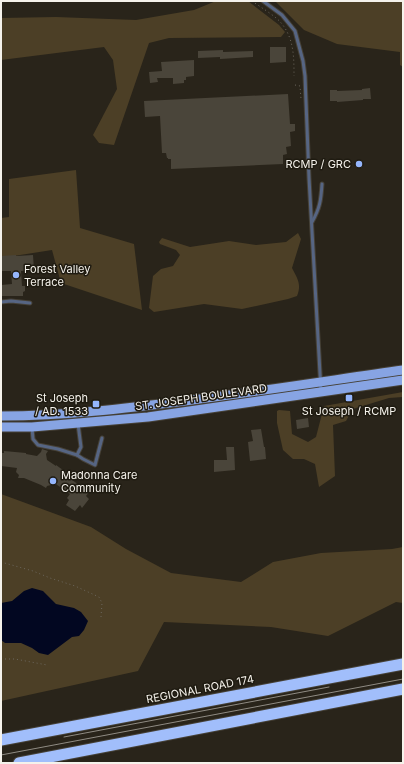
<svg xmlns="http://www.w3.org/2000/svg" width="404" height="764" font-family="Inter,sans-serif">
<style>
.green{fill:#4c3f26}
.water{fill:#020721}
.building{fill:#4a453a}
.lines{fill:none;stroke-linecap:round;stroke-linejoin:round}
.service-casing{stroke:#464137;stroke-width:5}
.primary-casing{stroke:#464137;stroke-width:11}
.motorway-casing{stroke:#464137;stroke-width:13}
.path{stroke:#6c675e;stroke-width:1;stroke-dasharray:1 3;stroke-linecap:butt}
.service{stroke:#566583;stroke-width:3}
.primary{stroke:#87a4e3;stroke-width:9}
.motorway{stroke:#a1befb;stroke-width:11}
.tram{stroke:#8f8b83;stroke-width:1}
.poi-dot{fill:#95b6fd;stroke:#1f1b11;stroke-width:1.5}
.labels{text-anchor:middle;dominant-baseline:central;stroke-width:3;stroke-linejoin:round;paint-order:stroke}
.poi-label{font-size:11px;fill:#f5f2eb;stroke:#1f1b11;text-anchor:end}
.street-label{font-size:11px;fill:#f5f2eb;stroke:#1f1b11}
</style>
<rect width="100%" height="100%" fill="#29241a"/>
<g class="green">
<path d="M216,1H248L279,25L285,32L281,37L169,38L149,43L114,145L99,143L93,135L117,89L113,60L104,47L1,60V18L56,17L136,20L194,10Z"/>
<path d="M275,1H403V67L400,65V52L337,44L304,30Z"/>
<path d="M76,170L80,228L134,244L142,310L61,283L52,250L1,258V218L9,217V179Z"/>
<path d="M298,233L301,239L292,268C297,278 302,284 297,296L288,299L242,309L204,304L154,312L149,308L153,276L161,269L173,266L180,255L176,250L160,244L159,242L162,238L190,247L229,241L256,245L286,242Z"/>
<path d="M403,392V397L389,398L356,408L352,410L346,421L333,425L335,476L319,487L315,464L304,459H293L283,450L277,423V411L279,410L290,411L292,434L308,442L316,437L324,406Z"/>
<path d="M1,494L91,527L126,549L171,573L241,582L273,562L321,553L392,549L403,547V603L396,602L328,636L271,627L164,622L138,671L1,701Z"/>
</g>
<path class="water" d="M32,588L43,591L56,604L74,608L81,612L88,621L84,630L79,636L72,637L48,655L39,653L32,648L21,643H5L1,640V603L12,601L24,591Z"/>
<g class="building">
<path d="M270,47H286V62L270,63Z"/>
<path d="M223,50V52L253,51V57L220,59V57L198,58V51Z"/>
<path d="M194,60V76L186,77V80H184V83L173,84V78H157L158,82L150,83L149,72L162,71L161,62Z"/>
<path d="M370,88L371,99H363V100L337,102V101H330V90H337V91L362,90V89Z"/>
<path d="M288,94L290,124H295V131L290,132L291,146L286,147L287,154L283,155V164L171,169V159H168V158H167L166,153H162L160,116L145,117L144,101Z"/>
<path d="M16,255V256L33,255L34,270L21,271L22,286H25V291L23,292V296H1V285L12,284L11,271H1V256Z"/>
<path d="M308,418L309,427L297,429L296,420Z"/>
<path d="M261,429L264,447H265L266,459L250,461L248,442L253,441L251,430Z"/>
<path d="M226,447H234L235,470L214,472V460H227Z"/>
<path d="M42,449L48,451L46,454L47,460L56,466V465L74,478L72,480L89,492L86,496L89,499L82,508L80,505L75,511L66,505L69,500L67,498L70,494L53,482L51,485L47,486L46,488L41,485L24,478H18L19,475L16,472L17,468L1,466V453H4V451L26,453V454L37,456L41,452Z"/>
</g>
<g class="lines">
<defs>
<g id="service">
<path d="M263,1L282,15L295,31L303,61L305,76L309,178L321,391"/>
<path d="M312,222C320,208 321,200 322,184"/>
<path d="M1,302L11,301L30,303"/>
<path d="M32,428L33,439L38,445L58,449L77,455L81,447L78,424"/>
<path d="M77,455L83,459L95,465L102,438"/>
</g>
<g id="primary">
<path d="M1,416C65,416 129,408 192,400C262,391 333,380 403,370"/>
<path d="M1,427H32L148,417L403,380"/>
</g>
<g id="motorway">
<path d="M1,740L403,664"/>
<path d="M19,763L403,689"/>
</g>
</defs>
<use href="#service" class="service-casing"/>
<use href="#primary" class="primary-casing"/>
<use href="#motorway" class="motorway-casing"/>
<g class="path">
<path d="M252,1C260,7 276,16 282,24C294,39 294,58 294,76"/>
<path d="M295,85L300,86L301,99"/>
<path d="M1,562L33,571L50,578L75,586L99,597L102,603L101,617"/>
<path d="M1,659H15L47,665"/>
</g>
<use href="#service" class="service"/>
<use href="#primary" class="primary"/>
<use href="#motorway" class="motorway"/>
<g class="tram">
<path d="M64,737L329,687"/>
<path d="M1,755L403,679"/>
</g>
</g>
<g class="poi-dot">
<circle cx="359" cy="164" r="4"/>
<circle cx="16" cy="275" r="4"/>
<rect x="345" y="394" width="8" height="8" rx="2"/>
<rect x="92" y="400" width="8" height="8" rx="2"/>
<circle cx="53" cy="481" r="4"/>
</g>
<g class="labels">
<g class="poi-label">
<text x="351" y="164">RCMP / GRC</text>
<text x="24" y="269" text-anchor="start">Forest Valley<tspan x="24" dy="13">Terrace</tspan></text>
<text x="88" y="398">St Joseph<tspan x="88" dy="13">/ AD. 1533</tspan></text>
<text x="349" y="411" text-anchor="middle">St Joseph / RCMP</text>
<text x="61" y="475" text-anchor="start">Madonna Care<tspan x="61" dy="13">Community</tspan></text>
</g>
<g class="street-label">
<text transform="translate(201 397) rotate(-8)">ST. JOSEPH BOULEVARD</text>
<text transform="translate(200 689) rotate(-11)">REGIONAL ROAD 174</text>
</g>
</g>
<rect width="404" height="764" fill="none" stroke="#f5f2eb" stroke-width="4"/>
</svg>
